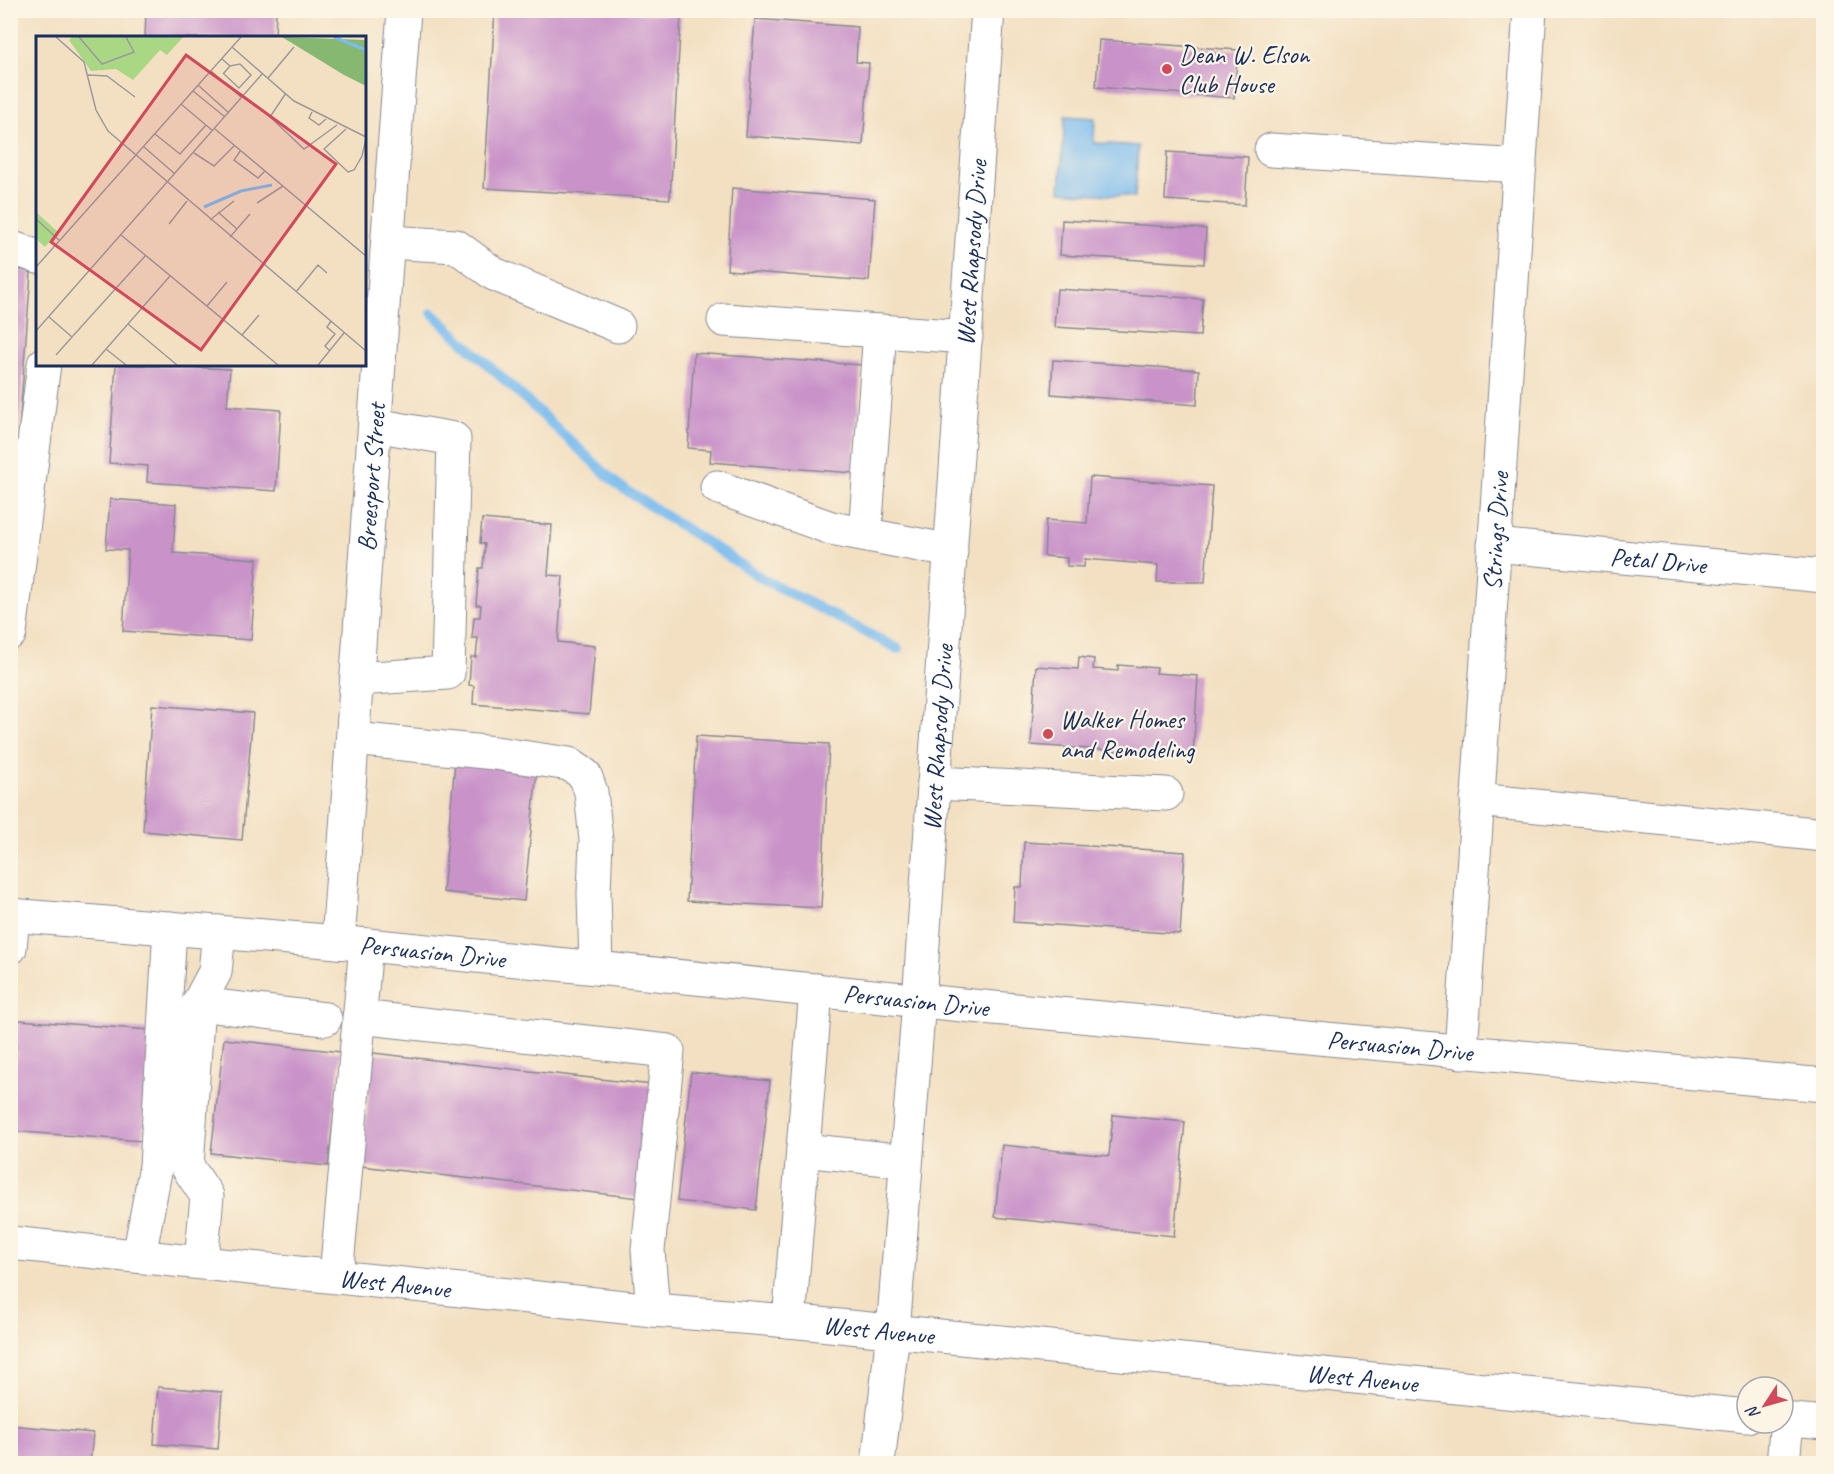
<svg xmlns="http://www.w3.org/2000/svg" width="1834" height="1474" font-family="Caveat,sans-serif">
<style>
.water{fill:#7abcef;stroke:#4a76a6;stroke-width:1.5}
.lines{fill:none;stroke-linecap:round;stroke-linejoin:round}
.stream{stroke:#7abcef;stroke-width:10}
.building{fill:#c993c9}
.minor-casing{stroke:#878890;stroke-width:35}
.major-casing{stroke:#878890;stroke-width:35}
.minor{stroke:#fff;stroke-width:33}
.major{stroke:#fff;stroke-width:33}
.poi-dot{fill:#d1495b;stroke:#fcf5e5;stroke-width:2}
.labels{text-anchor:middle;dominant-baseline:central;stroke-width:4.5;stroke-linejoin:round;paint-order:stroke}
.poi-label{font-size:26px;fill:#1b2f5e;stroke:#fcf5e5;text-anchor:start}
.street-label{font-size:26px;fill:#1b2f5e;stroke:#fcf5e5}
.inset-river{fill:none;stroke:#7abcef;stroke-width:3}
.inset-road{fill:none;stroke:#9d999a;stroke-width:1.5}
.view{fill:#d1495b;fill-opacity:0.15;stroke:#d1495b;stroke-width:3}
.inset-edge{fill:none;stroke:#1b2f5e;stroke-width:3}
</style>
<rect width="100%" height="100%" fill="#fcf5e5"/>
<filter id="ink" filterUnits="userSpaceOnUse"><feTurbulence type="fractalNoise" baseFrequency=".0167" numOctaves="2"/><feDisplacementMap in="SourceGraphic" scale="12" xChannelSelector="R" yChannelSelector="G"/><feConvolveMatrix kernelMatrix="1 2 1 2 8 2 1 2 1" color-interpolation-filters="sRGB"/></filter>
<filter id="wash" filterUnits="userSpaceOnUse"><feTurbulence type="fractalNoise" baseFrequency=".008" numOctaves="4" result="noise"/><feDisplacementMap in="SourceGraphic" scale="24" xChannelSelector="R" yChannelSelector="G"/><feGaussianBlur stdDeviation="1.35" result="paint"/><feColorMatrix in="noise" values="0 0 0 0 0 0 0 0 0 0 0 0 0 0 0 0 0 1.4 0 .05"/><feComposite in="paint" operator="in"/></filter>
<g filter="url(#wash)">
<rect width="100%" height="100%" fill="#f3e0c2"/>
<path class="water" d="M1065,116L1095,118L1094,143L1138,146L1135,197L1060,191Z"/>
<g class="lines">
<path class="stream" d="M432,313L618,485L763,579L898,649"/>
</g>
<g id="blocks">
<g class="building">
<path d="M146,10H276L275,38H145Z"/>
<path d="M495,10H604L681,16L670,199L484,188Z"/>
<path d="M755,19L858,27L856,62L869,63L863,145L746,136Z"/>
<path d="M1099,40L1238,50L1234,98L1096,87Z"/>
<path d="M1167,152L1248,157L1245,205L1165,200Z"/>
<path d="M732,188L875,199L869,281L727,270Z"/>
<path d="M1062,220L1206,229L1204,264L1060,255Z"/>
<path d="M10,267L31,272L15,483L10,482Z"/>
<path d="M1057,289L1203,299L1200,336L1054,327Z"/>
<path d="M694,353L861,365L854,473L710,462L711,450L688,448Z"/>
<path d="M1053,360L1199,370L1197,405L1051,394Z"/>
<path d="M116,364L230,369L227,406L281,410L276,491L147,482L148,466L109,463Z"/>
<path d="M1090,477L1212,486L1205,582H1157L1158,565L1085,559L1084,567L1067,566V558L1044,556L1046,520L1087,523Z"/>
<path d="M110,499L176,504L173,553L257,559L251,640L123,631L128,550L106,549Z"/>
<path d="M482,519L552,525L548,575L563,576L558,642L595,646L589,714L473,704L474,686L469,685L471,657H476L478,638H472L474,617H480L481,605H476L479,568H483L485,544L480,543Z"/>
<path d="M1079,657L1094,659L1093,669L1118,671V665L1157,668L1156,673L1198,676L1193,756L1031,745L1036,666L1078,669Z"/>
<path d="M152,705L253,713L242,840L143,831Z"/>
<path d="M696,736L829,744L821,908L687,901Z"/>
<path d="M455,762L537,770L524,901L443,892Z"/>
<path d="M1024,842L1185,852L1180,934L1013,922L1015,887H1022Z"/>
<path d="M18,1020L150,1030L143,1141L10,1131Z"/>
<path d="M224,1039L341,1052L328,1166L211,1153Z"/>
<path d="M373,1053L652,1085L639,1198L361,1166Z"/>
<path d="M691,1072L770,1081L756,1210L677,1201Z"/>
<path d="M1113,1115L1185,1122L1174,1236L995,1217L1002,1145L1109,1156Z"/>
<path d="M158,1387L222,1392L218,1449L154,1444Z"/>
<path d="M10,1425L93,1433L90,1464H10Z"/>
</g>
</g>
</g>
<g filter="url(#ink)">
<use href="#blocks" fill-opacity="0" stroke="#878890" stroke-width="1.5"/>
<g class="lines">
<defs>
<g id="minor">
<path d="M1271,150L1520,166"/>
<path d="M388,242L456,246L494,274L618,326"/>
<path d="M10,247L38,257"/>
<path d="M724,320L966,337"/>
<path d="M717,487L831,528L951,551"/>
<path d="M865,534L880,331"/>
<path id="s1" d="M1494,545L1824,576"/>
<path d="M10,633L44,364"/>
<path d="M357,679L448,673L454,439L375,425"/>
<path d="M353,739L495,753L569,764L585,775L591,792L596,840L594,893L596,968"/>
<path d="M934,783L1166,794"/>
<path d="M1477,800L1824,835"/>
<path id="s2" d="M10,915L338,942L972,1006L1824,1085"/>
<path id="s3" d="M338,942L404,10"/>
<path d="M10,948L13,915"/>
<path d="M198,1004L325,1019"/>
<path d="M359,1017L668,1051L648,1250L653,1310"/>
<path id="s4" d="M1461,1052L1530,10"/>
<path d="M803,1150L906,1161"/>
<path d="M139,1256L156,1166L170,928"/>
<path d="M201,1262L207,1196L187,1166L198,1004L215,972L219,932"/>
<path d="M336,1276L366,945"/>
<path d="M789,1321L816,990"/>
<path id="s5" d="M878,1464L893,1332L919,1001L988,10"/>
<path d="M1783,1464L1787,1420"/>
</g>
<g id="major">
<path id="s6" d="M10,1243L653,1310L789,1321L1747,1416"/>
<path d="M1783,1419L1824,1423"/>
</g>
</defs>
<use href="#minor" class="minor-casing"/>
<use href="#major" class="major-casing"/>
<use href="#minor" class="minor"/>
<use href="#major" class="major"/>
</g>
</g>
<g class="poi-dot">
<circle cx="1167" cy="69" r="6"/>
<circle cx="1048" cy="734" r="6"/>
</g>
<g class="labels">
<g class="poi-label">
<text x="1179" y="54">Dean W. Elson<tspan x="1179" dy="30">Club House</tspan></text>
<text x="1060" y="719">Walker Homes<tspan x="1060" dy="30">and Remodeling</tspan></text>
</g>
<g class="street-label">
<text stroke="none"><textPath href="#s5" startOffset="1215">West Rhapsody Drive</textPath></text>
<text stroke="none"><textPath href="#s3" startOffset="466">Breesport Street</textPath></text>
<text stroke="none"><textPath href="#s4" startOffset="522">Strings Drive</textPath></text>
<text stroke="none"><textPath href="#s1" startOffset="165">Petal Drive</textPath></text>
<text stroke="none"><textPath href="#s5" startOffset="729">West Rhapsody Drive</textPath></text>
<text stroke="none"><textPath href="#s2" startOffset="424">Persuasion Drive</textPath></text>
<text stroke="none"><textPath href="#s2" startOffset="910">Persuasion Drive</textPath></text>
<text stroke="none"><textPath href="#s2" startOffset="1396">Persuasion Drive</textPath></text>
<text stroke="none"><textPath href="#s6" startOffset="387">West Avenue</textPath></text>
<text stroke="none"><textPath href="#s6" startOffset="873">West Avenue</textPath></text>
<text stroke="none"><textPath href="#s6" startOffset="1359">West Avenue</textPath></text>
</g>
</g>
<g transform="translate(36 36)">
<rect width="330" height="330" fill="#f3e0c2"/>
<path d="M36,1H147L131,19L124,14L97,44L80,33L55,35L33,4ZM0,176L22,196L9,211L0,203Z" fill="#a9d784"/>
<path d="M246,1L330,4V50L308,39Z" fill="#86b872"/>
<path class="inset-river" d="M298,1L330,14M168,171L205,155L236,149"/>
<path class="inset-road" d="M20,1L48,26L60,74L72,95L330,315M43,1L66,28L98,16L90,1M196,11L258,65L330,101M186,23L194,30L187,38M175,35L206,62M188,38L203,52L215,39L204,28L194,30M52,39L71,40L99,61M232,42L258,11M162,49L193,77M157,55L189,81M250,57L234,81L268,113L301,89M145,68L177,95M276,76L273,82L283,89L290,83M179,93L330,220M310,93L288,113L312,136L318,134L326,120L330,103M119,98L144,118L170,89M108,111L139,138M205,114L198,124L222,142L229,135M158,117L178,130L199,109M221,167L247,150M182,176L201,193M0,183L24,205M174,184L198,165M133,188L151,165M85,199L242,329M194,201L214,178M0,231L205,1M260,256L282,229L291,237M171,270L191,246M13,281L36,301L110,219M92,288L141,329M0,295L227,37M206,299L223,279M70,313L90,329M294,315L289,310L299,298L291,291L295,285M20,319L36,301M56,329L134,240M282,329L308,297"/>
<path class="view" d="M150,19L300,128L165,314L15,206Z"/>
<rect width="330" height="330" class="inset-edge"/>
</g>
<rect width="1834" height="1474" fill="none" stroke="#fcf5e5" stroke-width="36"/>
<g transform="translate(1765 1405) rotate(234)"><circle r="28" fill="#fcf5e5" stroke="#a2a6af" stroke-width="1.5"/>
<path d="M0-4.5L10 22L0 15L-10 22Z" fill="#d1495b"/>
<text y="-9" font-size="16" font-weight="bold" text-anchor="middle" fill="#1b2f5e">N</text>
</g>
</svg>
